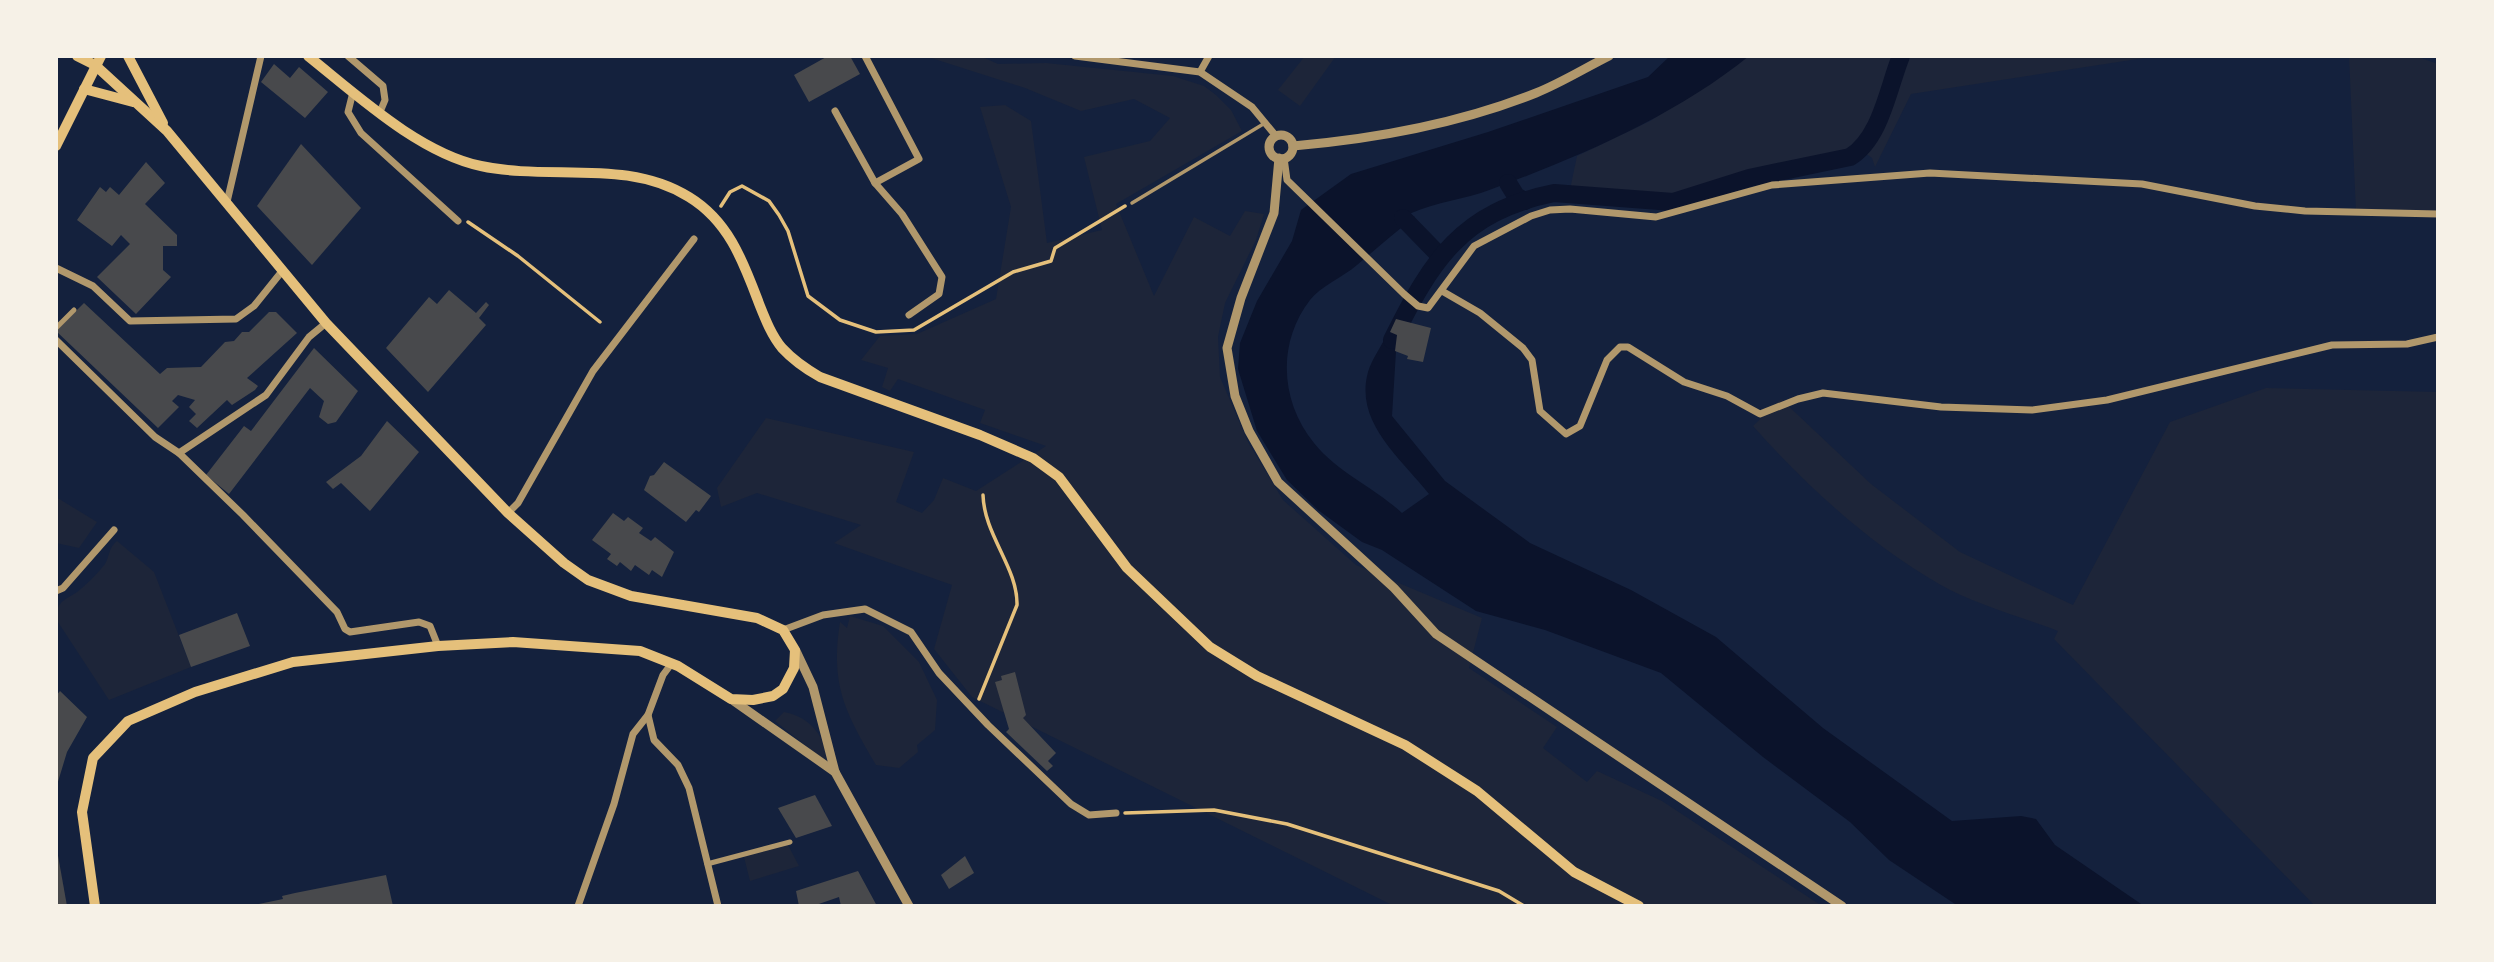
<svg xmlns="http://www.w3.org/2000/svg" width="2494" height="962" font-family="Bitter,serif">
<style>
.green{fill:#1d2539}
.water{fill:#0b132b}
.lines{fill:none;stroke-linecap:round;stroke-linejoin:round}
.canal{stroke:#0b132b;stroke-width:18}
.building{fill:#48494c}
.path{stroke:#e5c07b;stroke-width:3.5}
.service{stroke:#b1986c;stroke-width:3.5}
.pedestrian{stroke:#b1986c;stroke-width:5}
.minor{stroke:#b1986c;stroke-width:7}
.tertiary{stroke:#b1986c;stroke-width:9}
.secondary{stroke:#e5c07b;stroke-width:10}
</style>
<rect width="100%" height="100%" fill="#14213d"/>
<g class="green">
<path d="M925,56H980L998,64L1046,63L1173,76L1204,86L1216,95L1231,110L1242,131L1116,204L1154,296L1194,217L1230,236L1245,211L1264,214L1256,240L1225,303L1218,337L1220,377L1248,442L1283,500L1356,565L1482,618L1469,668L1557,727L1543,748L1587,782L1597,771L1662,801L1822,906H1394L972,697L934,649L952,585L834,543L861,525L757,493L721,507L717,488L766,418L914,452L896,502L922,513L934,500L943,478L976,491L1046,446L980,423L985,410L898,379L890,391L882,387L888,368L861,360L880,336L917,334L996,299L1011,207L980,107L1005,105L1031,121L1047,243L1102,230L1084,157L1150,141L1170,118L1134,99L1081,111L1025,88Z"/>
<path d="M1305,56H1336L1300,106L1278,90Z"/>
<path d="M1749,56H2157L1911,94L1875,167L1872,158L1861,150L1850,157L1749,178L1673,202L1569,194L1577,156L1650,121Z"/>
<path d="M2349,56H2415L2438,64V214L2356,212Z"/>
<path d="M2266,388L2438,392V906H2315L2054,639L2058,631C2022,617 1971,603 1939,584C1870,544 1806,486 1753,426L1781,399L1871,484L1960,552L2073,605L2170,422Z"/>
<path d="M56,497L97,522L79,548L56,543Z"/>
<path d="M117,541L154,572L191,667L109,700L56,619C56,598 69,600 82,588C89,582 99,572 105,564C110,556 108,548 117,541Z"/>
<path d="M850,616L883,626L919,662L937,700L935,730L917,745L918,752L899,768L876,765C845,712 830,685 840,622L847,628Z"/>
<path d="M784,712C810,717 826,736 826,762L775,721Z"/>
<path d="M788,845L799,866L750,881L744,857Z"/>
</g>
<path class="water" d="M1670,56H1749C1675,116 1581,156 1492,189C1464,200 1438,201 1409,214L1415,217C1394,233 1376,249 1357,265C1343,277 1321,286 1310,300C1277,343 1280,401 1314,443C1338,473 1374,487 1402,513L1429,494C1402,459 1354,423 1368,372C1372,359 1382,345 1388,333L1397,335L1392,416L1445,481L1530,543L1631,590L1716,637L1823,728L1952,821L2021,816L2036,819L2055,845L2144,906H1958L1889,860L1850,822L1763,757L1661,673L1545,630L1476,611L1382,550L1362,542L1318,510L1287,480L1257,431L1238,369L1240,343L1257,301L1292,241L1301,210L1351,174L1488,132L1648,77Z"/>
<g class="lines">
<g class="canal">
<path d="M1508,183L1516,196L1525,201"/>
<path d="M1403,218L1440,256"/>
<path d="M1392,340C1432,260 1461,212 1554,193L1673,202L1749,178L1850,157C1881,138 1888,88 1901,56"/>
</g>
</g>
<g class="building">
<path d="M828,56H850L860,74L809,102L794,75Z"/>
<path d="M274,64L290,78L299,67L328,92L305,118L261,82Z"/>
<path d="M301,144L361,208L312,265L257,206Z"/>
<path d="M146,162L165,183L145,204L177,235V246H163V270L171,277L136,314L97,277L130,244L121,235L112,246L77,220L100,187L106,192L110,187L119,195Z"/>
<path d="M449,290L476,313L486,302L489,305L479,318L486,325L428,392L386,348L429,297L437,304Z"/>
<path d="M84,303L160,374L167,368L201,367L225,342L234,341L242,332H249L269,312H276L297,333L247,378L258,386L255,390L232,405L227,400L197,428L189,421L196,414L189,407L195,400L178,395L172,401L179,407L158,428L56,331Z"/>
<path d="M1396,319L1431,328L1423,362L1407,359L1408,356L1395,351L1397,335L1390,332Z"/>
<path d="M314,348L358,391L336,422L328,424L319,417L324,401L310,388L229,494L206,475L244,426L251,431Z"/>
<path d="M387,421L419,452L370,511L341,483L333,489L326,482L361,456Z"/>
<path d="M664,462L711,496L699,512L696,510L686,522L644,490L650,476L654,475Z"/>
<path d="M613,513L624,521L628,517L643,528L639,533L651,541L655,537L674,552L662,577L652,570L649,575L635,565L631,571L620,562L617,566L607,559L611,554L592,540Z"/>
<path d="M237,613L250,646L191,667L179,635Z"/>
<path d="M1015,672L1026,715L1023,718L1056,753L1048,761L1053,766L1047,771L1006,732L1009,729L995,682L1002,680L1001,676Z"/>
<path d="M60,691L87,717L67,752L57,785L56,696Z"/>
<path d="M815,795L832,826L796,838L778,808Z"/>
<path d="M56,850H57L67,906H56Z"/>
<path d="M965,856L974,873L949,889L941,875Z"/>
<path d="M858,871L877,906H841L839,897L813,906H799L796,891Z"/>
<path d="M386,875L393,906H249L283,899L282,896L295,893Z"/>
</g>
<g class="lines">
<g class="path">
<path d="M721,206L730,192L742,186L769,201L779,215L788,231L808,296L840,320L876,332L914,330L1013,272L1051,261L1055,248L1125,206"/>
<path d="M468,222L518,256L600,322"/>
<path d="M979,699L1017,605C1018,568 984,535 983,495"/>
<path d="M1125,813L1214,810L1287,824L1499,891L1524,906"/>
<path d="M1570,906H1577"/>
</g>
<path class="service" d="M1132,203L1265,123"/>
<g class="pedestrian">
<path d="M56,328L74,310"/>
<path d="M707,864L790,842"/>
</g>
<g class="minor">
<path d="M348,56L383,86L385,100L380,112"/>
<path d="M865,56L919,159L875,183L902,214L942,277L939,294L909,315"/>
<path d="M1075,56L1200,72L1252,107L1276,136"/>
<path d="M1200,72L1209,56"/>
<path d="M353,92L348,112L361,133L458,221"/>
<path d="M835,111L875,183"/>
<path d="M1284,158L1287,180L1404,294L1418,306L1428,308L1474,246L1531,216L1550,210L1570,209L1656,217L1772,185L1930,173L2142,184L2255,206L2305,211L2438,214"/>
<path d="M227,202L261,56"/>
<path d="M56,268L93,286L130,321L236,319L254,306L283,270"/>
<path d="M1442,291L1480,313L1523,348L1532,360L1540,411L1566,434L1580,426L1607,360L1620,347H1628L1684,382L1727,396L1760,414L1798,399L1823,393L1941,407L2032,410L2107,400L2332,345L2407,344L2438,337"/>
<path d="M56,340L155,437L179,453L243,515L337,612L345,629L350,632L419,622L430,626L438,646"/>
<path d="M179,453L266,395L309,337L326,323"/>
<path d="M508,513L518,503L593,371L694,239"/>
<path d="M56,591L63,588L114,530"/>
<path d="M783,630L823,615L865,609L911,632L939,673L988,725L1071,804L1089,815L1116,813"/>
<path d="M672,663L663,675L648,715L654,740L678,765L689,788L718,906"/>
<path d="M578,906L614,804L633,734L648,715"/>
</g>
<g class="tertiary">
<circle cx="1281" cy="147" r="12"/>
<path d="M1293,146C1374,139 1461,123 1536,93C1561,83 1585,68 1609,56"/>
<path d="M1279,158L1274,213L1241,298L1227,348L1235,396L1249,431L1278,482L1394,588L1436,634L1842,906"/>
<path d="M796,651L813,687L835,772"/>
<path d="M731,699L835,772L909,906"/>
</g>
<g class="secondary">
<path d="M77,56L95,65L167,131L326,323L508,513L564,563L588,580L631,596L757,618L783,630L795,650L794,668L783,689L773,696L753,700L731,699L678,666L640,651L513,642L438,646L293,662L195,692L128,721L93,758L82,812L95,906"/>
<path d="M128,56L163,123"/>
<path d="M308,56C357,95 419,153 481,166C549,181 627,158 689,197C730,222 744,264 760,306C766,321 772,336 782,348C793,360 806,369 820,377L980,435L1033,458L1059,477L1127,568L1210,647L1257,676L1405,745L1477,791L1574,872L1639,906"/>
<path d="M84,89L133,102"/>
<path d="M56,146L101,56"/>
</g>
</g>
<rect width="2494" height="962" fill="none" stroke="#f6f1e7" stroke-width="116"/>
</svg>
